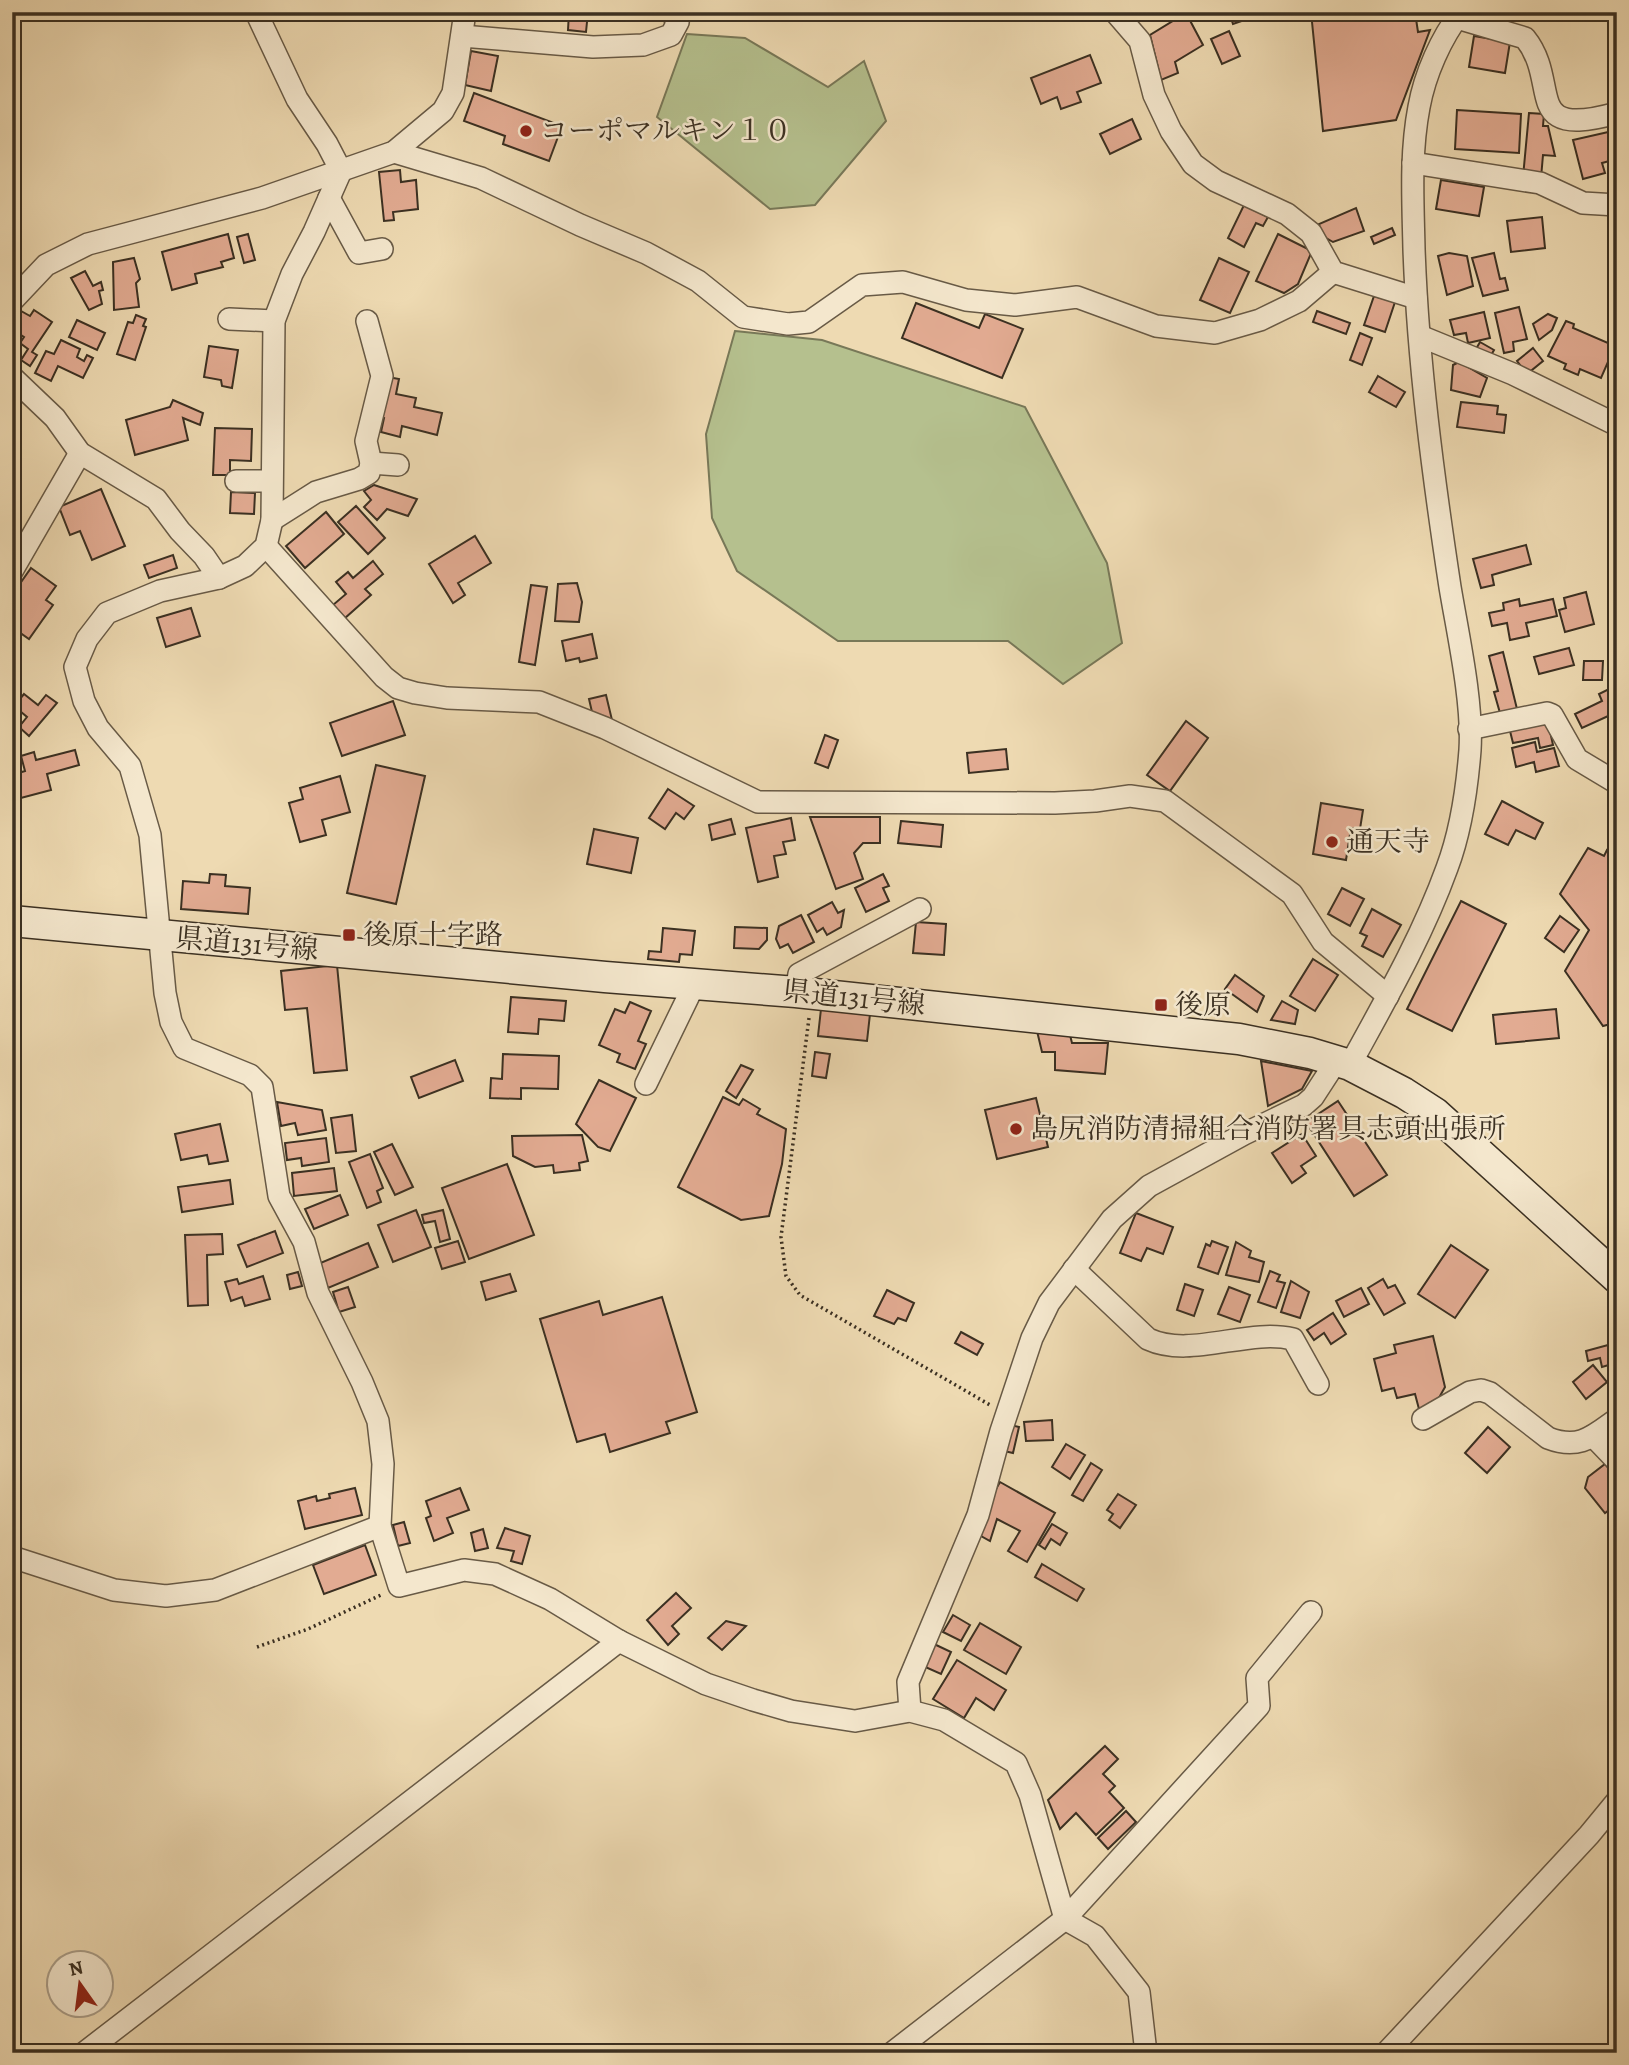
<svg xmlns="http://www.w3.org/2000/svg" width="1629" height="2065" font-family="Alegreya,'Noto Serif JP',serif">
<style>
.green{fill:#b5c08e;stroke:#787858;stroke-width:2}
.building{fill:#e2ab92;stroke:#3b3022;stroke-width:2}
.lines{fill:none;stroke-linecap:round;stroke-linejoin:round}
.street-casing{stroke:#685a46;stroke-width:24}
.secondary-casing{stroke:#3b3022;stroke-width:33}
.path{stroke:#3b3022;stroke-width:3.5;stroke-dasharray:2 3.5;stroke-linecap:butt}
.street{stroke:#f4e7cd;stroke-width:21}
.secondary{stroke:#f4e7cd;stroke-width:30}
.poi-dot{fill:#8f2418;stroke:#f4e7cd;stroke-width:2.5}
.labels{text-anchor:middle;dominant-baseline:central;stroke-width:5;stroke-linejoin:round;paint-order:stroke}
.poi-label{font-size:28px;fill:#3b3022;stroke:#f4e7cd;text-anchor:start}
.street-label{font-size:28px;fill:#3b3022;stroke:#f4e7cd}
</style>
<rect width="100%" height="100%" fill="#eedab2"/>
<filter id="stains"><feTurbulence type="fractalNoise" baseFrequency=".00286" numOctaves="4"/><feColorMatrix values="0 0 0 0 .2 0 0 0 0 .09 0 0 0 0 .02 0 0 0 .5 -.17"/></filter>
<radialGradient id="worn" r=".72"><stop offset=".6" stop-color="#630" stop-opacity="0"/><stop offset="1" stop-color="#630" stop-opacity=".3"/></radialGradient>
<g class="green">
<path d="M687,34L745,38L828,87L864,61L886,121L815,205L770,209L657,117Z"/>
<path d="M735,331L822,340L1025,407L1107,563L1122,643L1063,684L1008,641H838L737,571L712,518L706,434Z"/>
</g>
<g class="building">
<path d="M496,12H515L514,21L495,19Z"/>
<path d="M569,12H588L586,32L568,30Z"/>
<path d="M1229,12H1265V13L1233,24Z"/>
<path d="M1311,12H1415L1418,32L1430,30L1396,120L1323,131Z"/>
<path d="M1186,13L1203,45L1175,62L1178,73L1161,80L1150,35Z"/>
<path d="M1229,31L1240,56L1222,64L1211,39Z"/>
<path d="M1474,36L1510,42L1505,73L1469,67Z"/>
<path d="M471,51L498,56L491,91L465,85Z"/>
<path d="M1090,55L1101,83L1077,92L1081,102L1061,109L1057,97L1041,104L1031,78Z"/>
<path d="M474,93L562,126L549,161L503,144L505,136L464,121Z"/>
<path d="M1457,110L1521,114L1519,153L1455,149Z"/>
<path d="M1529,113L1544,114L1543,126H1548L1555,156L1543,155L1541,178L1523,177Z"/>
<path d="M1132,119L1141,139L1110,154L1100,134Z"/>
<path d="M1617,130V159L1602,163L1605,173L1583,179L1573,140Z"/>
<path d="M400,170L401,182L416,180L418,209L393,212L394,220L384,221L379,172Z"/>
<path d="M1441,180L1484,187L1479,216L1436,209Z"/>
<path d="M1244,205L1268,217L1263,226L1256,223L1244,247L1228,238Z"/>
<path d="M1356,208L1364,231L1333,242L1321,235L1319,224Z"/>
<path d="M1542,217L1545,248L1511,252L1507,221Z"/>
<path d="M1392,228L1395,235L1374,244L1371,237Z"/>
<path d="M228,234L234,258L221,262L223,267L195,274L197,283L172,290L162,252Z"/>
<path d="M248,234L255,260L244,263L237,237Z"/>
<path d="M1278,234L1312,251L1298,284L1284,293L1256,281Z"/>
<path d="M1449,253L1467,256L1473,286L1447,295L1438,256Z"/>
<path d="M1494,253L1500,279L1505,278L1508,290L1483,296L1472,258Z"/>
<path d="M134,258L140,279L136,283L139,307L114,310L113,262Z"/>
<path d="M1219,258L1249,272L1230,313L1200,300Z"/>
<path d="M85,271L93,286L101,282L103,290L99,291L102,304L89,310L71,278Z"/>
<path d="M1374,296L1395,302L1385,332L1364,325Z"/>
<path d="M916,303L979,328L985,314L1023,329L1002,378L902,338Z"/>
<path d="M1519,307L1527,339L1513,342L1514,351L1504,353L1495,313Z"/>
<path d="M34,310L52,322L32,352L37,355L30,366L21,360L28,349L20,343L24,337L12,329V324L21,311L30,316Z"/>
<path d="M1317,311L1350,323L1346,334L1313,322Z"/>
<path d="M1484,312L1490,338L1468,343L1466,333L1454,335L1450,320Z"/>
<path d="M1548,314L1557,318L1552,330L1539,340L1533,324Z"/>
<path d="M136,315L146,319L143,326L146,327L135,360L117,354L128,322L133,323Z"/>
<path d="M77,320L105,333L97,350L69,337Z"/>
<path d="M1566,321L1574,324L1573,328L1615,346L1601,378L1580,369L1578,375L1564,369L1566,364L1548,356Z"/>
<path d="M1360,333L1372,338L1362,365L1350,360Z"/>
<path d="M61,340L80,349L77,357L84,361L87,355L93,358L83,378L58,366L51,381L35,373L46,351L54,354Z"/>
<path d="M1480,342L1494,350L1490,357L1476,349Z"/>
<path d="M209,346L238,350L232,388L222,386L221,380L204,377Z"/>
<path d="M1533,348L1543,361L1527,374L1517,361Z"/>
<path d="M1459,362L1487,378L1480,397L1451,390L1453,365Z"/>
<path d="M1378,376L1405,392L1396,407L1369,392Z"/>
<path d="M388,377L399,379L396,394L416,398L414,407L442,413L437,435L402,426L400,437L381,432L384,418L378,417Z"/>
<path d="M173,400L203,413L200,425L183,418L188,440L135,455L126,420L170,407Z"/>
<path d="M1461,402L1498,406L1497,414L1506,415L1504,433L1457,427Z"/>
<path d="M215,428L252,429L251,461L230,460V475H213Z"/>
<path d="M374,485L417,499L408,516L387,509L377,520L364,507L371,500L364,491Z"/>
<path d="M101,489L125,546L92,560L80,531L70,535L59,507Z"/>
<path d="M231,492L255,493L254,514L230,513Z"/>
<path d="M356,506L385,538L368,554L338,522Z"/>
<path d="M326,512L344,534L305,568L286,546Z"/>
<path d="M475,536L491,563L458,583L465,595L453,603L429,564Z"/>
<path d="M1526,545L1531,564L1492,575L1494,585L1481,588L1473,559Z"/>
<path d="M173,555L177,568L149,578L144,565Z"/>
<path d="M373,561L383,574L365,589L371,595L345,618L333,605L346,594L336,582L348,572L353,578Z"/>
<path d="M31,568L56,586L46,600L53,605L29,639L12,627V595Z"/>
<path d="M577,583L582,602L579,622L555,621L558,584Z"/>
<path d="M531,585L547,587L535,665L519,662Z"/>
<path d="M1586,592L1594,624L1565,632L1559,610L1566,608L1564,598Z"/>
<path d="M1519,599L1520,606L1553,599L1557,616L1526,623L1529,636L1510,640L1507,623L1492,626L1489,613L1504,610L1503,603Z"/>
<path d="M191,608L200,636L166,647L157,618Z"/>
<path d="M592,634L597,658L580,662L579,658L566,661L562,641Z"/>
<path d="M1569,648L1574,665L1539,674L1534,657Z"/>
<path d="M1503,652L1517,709L1500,713L1494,692L1498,691L1489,656Z"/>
<path d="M1584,661H1603L1602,680H1583Z"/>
<path d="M1617,685V712L1582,728L1575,714L1602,701L1599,694Z"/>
<path d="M24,694L38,705L46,695L57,703L29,736L19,727L27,717L14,706Z"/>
<path d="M606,695L612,720L592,712L589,699Z"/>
<path d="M393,701L405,735L342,756L330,723Z"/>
<path d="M1186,721L1208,738L1170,791L1147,775Z"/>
<path d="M1548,722L1553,745L1540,748L1538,738L1513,743L1510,731Z"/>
<path d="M825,735L838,740L828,768L815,763Z"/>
<path d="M1535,742L1537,752L1554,748L1559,766L1536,772L1534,762L1516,767L1512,748Z"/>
<path d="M1006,749L1008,769L969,773L967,753Z"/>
<path d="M75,750L79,765L47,774L51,790L17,799L12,775L25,771L21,756L34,752L36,760Z"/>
<path d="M376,765L425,776L396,904L347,893Z"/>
<path d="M340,776L350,812L322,820L326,835L300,842L289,803L303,799L300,788Z"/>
<path d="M668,789L694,806L684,819L676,813L665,829L649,818Z"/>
<path d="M1502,801L1543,823L1535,839L1516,830L1508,845L1485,834Z"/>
<path d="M1321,803L1363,810L1360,829L1351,828L1346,860L1313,854Z"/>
<path d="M810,817H880V843H863L854,853L863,879L836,889Z"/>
<path d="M791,818L795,840L783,842L786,854L774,856L778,877L758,882L746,828Z"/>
<path d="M731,819L735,834L712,840L709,825Z"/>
<path d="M901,821L943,825L941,847L898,843Z"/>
<path d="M594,829L638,838L631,873L587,864Z"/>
<path d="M1588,848L1604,856L1607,850L1617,856V1026L1614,1023L1603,1026L1565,971L1589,930L1560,894Z"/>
<path d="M210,874L226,875L225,886L250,888L248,914L181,909L183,881L209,883Z"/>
<path d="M883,874L889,886L883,888L889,901L866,912L855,888Z"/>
<path d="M1342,888L1364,899L1350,926L1328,914Z"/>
<path d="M1461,901L1506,924L1452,1031L1407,1009Z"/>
<path d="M832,902L838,913L844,910L841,927L827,935L823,928L817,932L808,915Z"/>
<path d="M1372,909L1401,925L1383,957L1362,946L1367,936L1360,933Z"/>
<path d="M801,915L814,942L793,953L788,944L780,948L776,939L779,926Z"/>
<path d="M1560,916L1579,930L1564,952L1545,938Z"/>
<path d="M916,922L946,924L944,955L913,953Z"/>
<path d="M735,927L767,928V940L759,949L734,948Z"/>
<path d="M663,928L695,931L692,955L680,954L679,962L648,959L649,951L661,952Z"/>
<path d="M1313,959L1338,975L1315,1011L1290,996Z"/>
<path d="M337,965L347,1070L314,1073L307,1008L285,1010L281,971Z"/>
<path d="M1235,975L1264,996L1257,1012L1225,989Z"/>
<path d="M511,997L566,1001L564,1021L539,1019L538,1034L508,1032Z"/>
<path d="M1282,1001L1298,1010L1295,1024L1271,1020Z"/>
<path d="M630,1002L651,1011L638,1041L646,1044L635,1069L617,1062L620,1054L599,1045L615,1009L625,1013Z"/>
<path d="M821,1009L870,1014L867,1041L818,1036Z"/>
<path d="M1556,1009L1559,1038L1496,1044L1493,1015Z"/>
<path d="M1037,1031L1070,1035L1072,1043H1108L1105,1074L1055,1070V1052H1042Z"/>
<path d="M815,1052L830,1054L826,1078L812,1076Z"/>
<path d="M503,1054L559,1056L558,1089L521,1088V1099L490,1098L491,1078L502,1079Z"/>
<path d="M455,1060L463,1081L419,1098L411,1077Z"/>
<path d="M1261,1061L1312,1071L1302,1089L1268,1106Z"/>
<path d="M741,1065L753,1070L736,1098L726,1091Z"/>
<path d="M599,1080L636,1098L610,1151L598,1147L576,1124Z"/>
<path d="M723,1097L739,1105L743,1099L760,1109L757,1114L786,1129L782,1164L769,1216L741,1220L678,1187Z"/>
<path d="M1036,1098L1048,1147L997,1159L985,1110Z"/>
<path d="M1338,1101L1387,1175L1354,1196L1306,1122Z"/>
<path d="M277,1102L322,1110L326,1130L298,1135L295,1123L281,1126Z"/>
<path d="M352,1115L356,1151L336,1153L331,1118Z"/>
<path d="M220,1124L228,1161L209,1164L207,1155L181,1160L175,1134Z"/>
<path d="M1302,1134L1316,1156L1301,1166L1306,1173L1292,1183L1272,1153Z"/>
<path d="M582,1135L588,1161L579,1163L580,1170L554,1173L553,1165L535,1167L513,1156L512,1136Z"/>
<path d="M326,1138L329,1162L302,1166L301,1158L287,1160L285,1143Z"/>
<path d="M392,1144L413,1187L395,1195L374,1152Z"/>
<path d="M370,1154L383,1188L377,1191L381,1202L367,1208L349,1162Z"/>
<path d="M507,1164L534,1235L469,1259L442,1188Z"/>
<path d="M334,1168L337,1191L294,1196L292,1173Z"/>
<path d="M230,1180L233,1204L182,1212L178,1187Z"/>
<path d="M340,1195L348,1215L314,1229L305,1209Z"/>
<path d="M416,1210L431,1247L393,1262L378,1225Z"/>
<path d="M443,1210L450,1239L440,1242L435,1221L424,1223L422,1215Z"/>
<path d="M1136,1213L1173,1227L1163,1254L1147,1248L1141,1261L1120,1253Z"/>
<path d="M275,1231L283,1253L247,1267L238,1245Z"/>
<path d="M222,1234L223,1254L207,1255L208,1305L188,1306L185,1235Z"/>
<path d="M458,1241L465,1262L442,1269L435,1248Z"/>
<path d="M1212,1241L1228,1247L1218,1274L1198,1267L1206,1244L1210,1246Z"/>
<path d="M1236,1242L1251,1251L1249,1257L1264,1262L1259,1282L1226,1275Z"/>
<path d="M368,1243L378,1267L328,1288L318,1264Z"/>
<path d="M1451,1245L1488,1270L1455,1318L1418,1294Z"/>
<path d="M1270,1271L1280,1275L1277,1281L1285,1283L1276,1308L1258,1302Z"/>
<path d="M298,1272L302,1286L290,1289L287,1275Z"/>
<path d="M510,1274L516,1291L486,1300L481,1282Z"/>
<path d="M263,1276L270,1299L245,1306L242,1297L231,1301L225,1282L237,1279L239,1284Z"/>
<path d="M1383,1279L1388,1288L1395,1285L1405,1303L1384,1315L1368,1288Z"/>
<path d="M1291,1281L1309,1292L1300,1318L1281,1312Z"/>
<path d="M1185,1284L1203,1290L1194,1316L1177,1310Z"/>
<path d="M348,1287L355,1307L339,1312L333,1292Z"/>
<path d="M1229,1287L1250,1295L1240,1322L1218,1314Z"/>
<path d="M1361,1288L1369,1304L1344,1317L1336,1301Z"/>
<path d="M887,1290L914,1303L906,1321L898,1318L894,1324L874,1316Z"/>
<path d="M662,1297L697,1412L666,1422L670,1433L610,1452L605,1434L577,1442L540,1319L599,1301L603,1315Z"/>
<path d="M1333,1313L1346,1334L1331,1344L1324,1333L1314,1340L1307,1330Z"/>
<path d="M961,1332L983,1344L977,1355L955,1343Z"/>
<path d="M1433,1336L1445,1387L1435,1405L1419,1409L1415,1394L1397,1398L1394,1388L1382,1391L1374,1359L1396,1353L1394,1345Z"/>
<path d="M1608,1345L1612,1364L1602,1367L1600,1358L1588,1361L1586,1351Z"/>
<path d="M1593,1365L1607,1382L1586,1399L1573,1382Z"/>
<path d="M1052,1420L1053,1440L1026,1441L1024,1422Z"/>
<path d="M1010,1425L1019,1427L1013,1453L1004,1451Z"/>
<path d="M1488,1427L1510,1447L1487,1473L1465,1453Z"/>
<path d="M1066,1444L1085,1455L1070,1479L1052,1467Z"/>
<path d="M1091,1463L1102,1470L1083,1501L1072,1495Z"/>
<path d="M1605,1464L1617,1479V1504L1605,1513L1585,1488L1588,1477Z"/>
<path d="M1000,1482L1055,1513L1027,1562L1008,1551L1020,1531L997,1519L990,1541L981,1536L988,1503Z"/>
<path d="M355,1488L362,1515L305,1529L298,1501L316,1496L317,1501L330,1498L329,1494Z"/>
<path d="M460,1488L469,1510L447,1518L453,1533L434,1541L426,1518L431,1516L426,1501Z"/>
<path d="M1118,1494L1136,1505L1120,1528L1109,1520L1113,1514L1107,1510Z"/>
<path d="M404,1522L410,1543L398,1546L393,1525Z"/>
<path d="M1052,1524L1067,1533L1060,1545L1051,1539L1045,1549L1039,1545Z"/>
<path d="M505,1528L530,1536L522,1564L511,1561L514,1551L497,1548Z"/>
<path d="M483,1529L488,1548L475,1551L471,1533Z"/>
<path d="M365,1545L376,1575L324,1594L313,1565Z"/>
<path d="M1042,1564L1084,1589L1077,1601L1035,1577Z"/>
<path d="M676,1593L691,1608L672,1626L679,1634L668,1645L647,1620Z"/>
<path d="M953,1615L970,1625L961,1641L943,1632Z"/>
<path d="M726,1621L746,1626L722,1650L708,1638Z"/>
<path d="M980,1623L1021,1647L1006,1674L964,1650Z"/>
<path d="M934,1644L951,1652L941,1674L923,1666Z"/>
<path d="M957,1660L1006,1690L994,1710L976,1698L964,1718L933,1699Z"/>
<path d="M1105,1746L1118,1759L1103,1774L1115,1786L1109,1792L1124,1808L1096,1835L1076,1813L1060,1829L1048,1800Z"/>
<path d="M1126,1811L1136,1822L1108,1849L1098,1838Z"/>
</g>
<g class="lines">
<defs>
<g id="street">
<path d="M256,12L297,99L327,144L341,171L314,232L292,274L274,321L272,520L266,546L245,566L219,578L160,591L107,613L87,639L75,667L84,701L98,728L130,766L150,835L165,993L171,1022L184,1048L250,1075L262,1087L279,1196L304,1242L318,1293L362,1382L378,1421L383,1464L380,1526L399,1586L464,1570L495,1574L550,1599L619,1641L706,1684L753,1700L791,1711L855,1721L910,1711L944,1720L1016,1763L1030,1795L1065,1919L1095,1936L1139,1992L1146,2053"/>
<path d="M1115,12L1140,41L1154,95L1171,131L1193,164L1216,181L1287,214L1311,233L1333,272L1416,298"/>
<path d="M1457,18L1525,38C1562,84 1519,140 1617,113"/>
<path d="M462,36L593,47L643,45L671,35L678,22L671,12"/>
<path d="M394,152L481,178L580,225L646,253L698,281L743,317L788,324L809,322L862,285L903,282L966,300L1015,305L1077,297L1156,326L1215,333L1260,320L1299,301L1333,272"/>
<path d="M1413,163L1540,183L1583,203L1617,205"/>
<path d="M329,198L359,253L382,249"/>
<path d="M12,301L46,265L88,244L262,198L394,152L443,111L453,93L465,12"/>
<path d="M229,319L274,321"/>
<path d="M1420,336L1513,374L1617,425"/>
<path d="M12,377L55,418L80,453L156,499L180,531L204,556L219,578"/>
<path d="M371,463L398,465"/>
<path d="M236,481H271"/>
<path d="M272,520L316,492L359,479L369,473L371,463L366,441L382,376L367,321"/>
<path d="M266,546L384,677L398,688L415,693L447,698L539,702L605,728L758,802L1055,803L1095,801L1130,796L1165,801L1292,894L1323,942L1388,996"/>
<path d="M12,571L80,453"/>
<path d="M1469,729L1547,713L1552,715L1577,759L1617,783"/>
<path d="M796,992L799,974L920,909"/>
<path d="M1350,1065C1385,1001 1422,937 1447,868C1461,831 1467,789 1470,750C1473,702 1458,635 1450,587C1433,475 1418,362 1414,249C1413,201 1410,154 1419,107C1425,74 1441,38 1461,12"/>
<path d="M646,1084L695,983"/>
<path d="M1074,1269L1148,1339C1191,1359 1247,1328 1293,1339L1318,1384"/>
<path d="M1423,1419L1470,1392L1481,1390L1490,1393L1548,1438C1579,1450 1592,1437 1617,1419"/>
<path d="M1593,1436L1617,1461"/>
<path d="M12,1557L114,1590L166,1596L215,1590L380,1526"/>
<path d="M910,1711L908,1682L978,1515L1001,1431L1032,1338L1049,1303L1112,1219L1149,1186L1244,1134L1304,1105L1313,1097L1337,1060"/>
<path d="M84,2053L619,1641"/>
<path d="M892,2053L1065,1919L1259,1706L1257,1678L1311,1612"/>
<path d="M1386,2053L1589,1835L1617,1801"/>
</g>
<path id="secondary" d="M12,921L605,977L796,992L1239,1039L1310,1053L1350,1065L1404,1093L1435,1113L1617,1278"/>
</defs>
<use href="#street" class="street-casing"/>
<use href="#secondary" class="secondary-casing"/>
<g class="path">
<path d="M809,1018L781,1237L786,1276L800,1295L990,1405"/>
<path d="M257,1647L308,1629L381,1595"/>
</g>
<use href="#street" class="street"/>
<use href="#secondary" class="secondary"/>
</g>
<g class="poi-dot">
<circle cx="526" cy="131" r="7"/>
<circle cx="1332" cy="842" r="7"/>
<rect x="342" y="928" width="14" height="14" rx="3.5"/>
<rect x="1154" y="998" width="14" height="14" rx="3.5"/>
<circle cx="1016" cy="1129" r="7"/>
</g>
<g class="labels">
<g class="poi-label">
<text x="540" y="131">コーポマルキン１０</text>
<text x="1346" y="842">通天寺</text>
<text x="363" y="935">後原十字路</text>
<text x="1175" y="1005">後原</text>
<text x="1030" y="1129">島尻消防清掃組合消防署具志頭出張所</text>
</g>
<g class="street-label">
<text transform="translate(247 944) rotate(5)">県道131号線</text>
<text transform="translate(854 998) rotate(6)">県道131号線</text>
</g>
</g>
<rect width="1629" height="2065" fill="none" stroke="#eedab2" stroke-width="42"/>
<rect x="14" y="14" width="1601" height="2037" fill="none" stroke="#3b3022" stroke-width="3.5"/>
<rect x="21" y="21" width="1587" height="2023" fill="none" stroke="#3b3022" stroke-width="2"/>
<g transform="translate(80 1984) rotate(346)"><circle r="33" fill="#f4e7cd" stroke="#aa9e89" stroke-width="2"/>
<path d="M0-5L12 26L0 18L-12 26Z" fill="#8f2418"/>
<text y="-10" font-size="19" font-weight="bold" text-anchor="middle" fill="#3b3022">N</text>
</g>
<rect width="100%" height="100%" filter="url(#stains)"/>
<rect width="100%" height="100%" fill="url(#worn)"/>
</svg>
